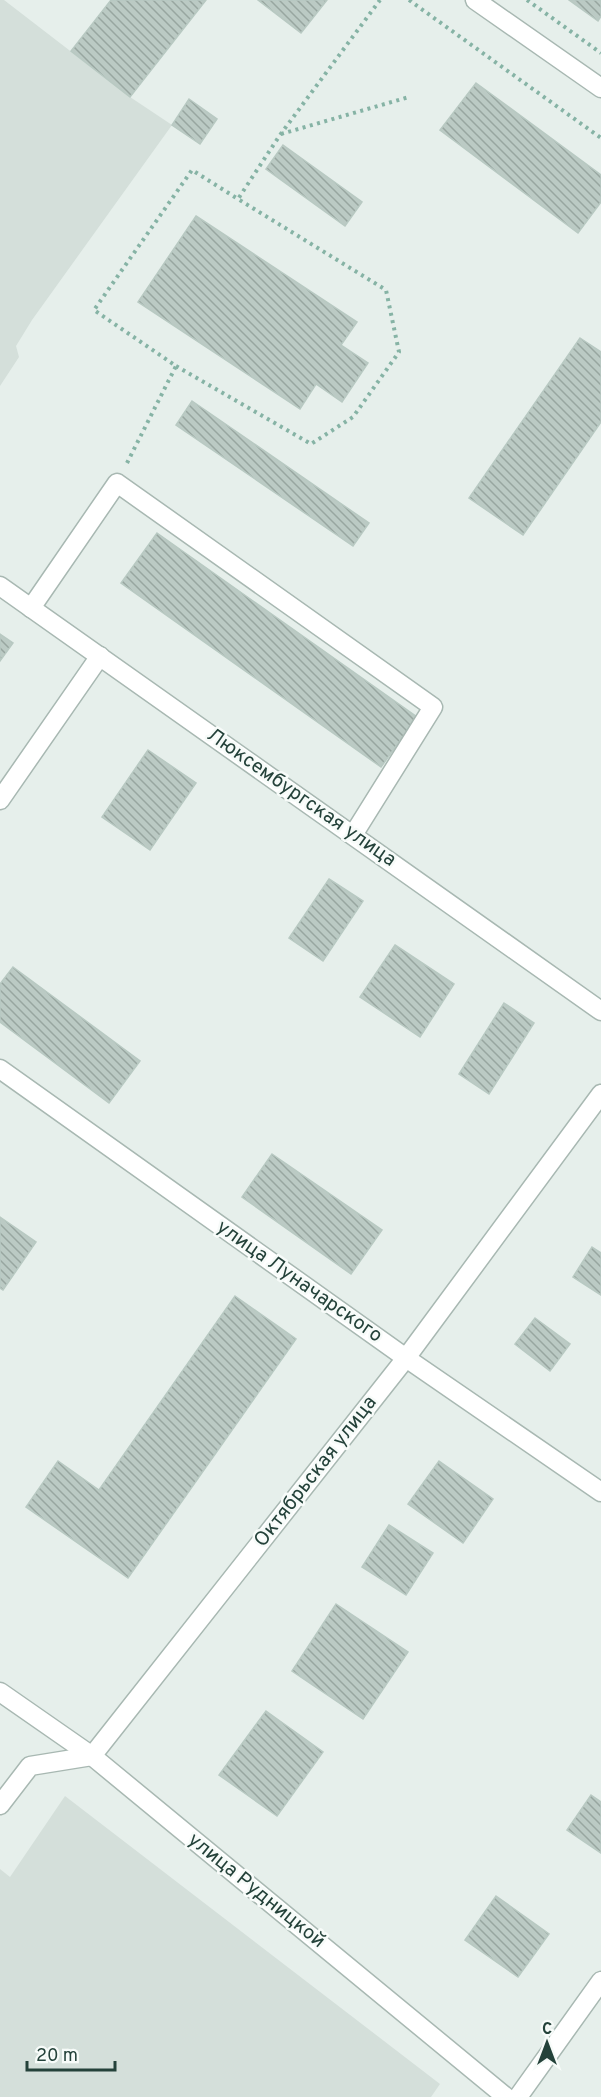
<svg xmlns="http://www.w3.org/2000/svg" width="601" height="2097" font-family="Overpass,sans-serif">
<style>
.built{fill:#d4dfda}
.building{fill:url(#building-back-hatch);stroke:#b8c9c2;stroke-width:1.5}
.lines{fill:none;stroke-linecap:round;stroke-linejoin:round}
.minor-casing{stroke:#a8b8b2;stroke-width:21}
.path{stroke:#86b3a5;stroke-width:4;stroke-dasharray:3 4.5;stroke-linecap:butt}
.minor{stroke:#fff;stroke-width:18}
.labels{text-anchor:middle;dominant-baseline:central;stroke-width:5;stroke-linejoin:round;paint-order:stroke}
.street-label{font-size:20px;fill:#24423a;stroke:#f7fbf9}
</style>
<defs>
<pattern id="building-back-hatch" width="6" height="6" patternUnits="userSpaceOnUse" patternTransform="scale(1.5)"><rect width="6" height="6" fill="#bbcac4"/><path d="M-1 5l2 2M0 0l6 6M5-1l2 2" fill="none" stroke="#98a6a0"/></pattern>
</defs>
<rect width="100%" height="100%" fill="#e6efeb"/>
<g class="built">
<path d="M0,0H4L130,97L172,125L32,320L16,346L19,357L0,386Z"/>
<path d="M65,1796L440,2084L431,2097H0V1869L10,1877Z"/>
</g>
<g class="building">
<path d="M111,0H206L130,97L71,51Z"/>
<path d="M258,0H327L301,33Z"/>
<path d="M569,0H601V16L598,21Z"/>
<path d="M476,83L601,175V202L578,233L440,130Z"/>
<path d="M189,99L217,119L200,144L172,125Z"/>
<path d="M283,145L362,202L345,226L266,169Z"/>
<path d="M196,216L357,322L341,345L368,363L342,402L316,384L300,409L138,302Z"/>
<path d="M580,338L601,352V422L523,535L469,498Z"/>
<path d="M192,401L369,523L353,546L176,425Z"/>
<path d="M157,533L417,717L381,767L121,583Z"/>
<path d="M0,634L13,643L0,661Z"/>
<path d="M148,750L196,783L150,850L102,817Z"/>
<path d="M329,879L363,901L323,961L289,938Z"/>
<path d="M395,945L454,984L420,1037L360,997Z"/>
<path d="M13,967L140,1061L109,1103L0,1022V984Z"/>
<path d="M504,1003L534,1023L489,1094L459,1074Z"/>
<path d="M272,1154L382,1230L351,1274L242,1197Z"/>
<path d="M0,1217L36,1242L3,1290L0,1288Z"/>
<path d="M592,1247L601,1253V1295L573,1277Z"/>
<path d="M235,1296L296,1339L128,1578L26,1507L58,1461L99,1490Z"/>
<path d="M535,1318L570,1344L550,1371L515,1344Z"/>
<path d="M439,1461L493,1499L463,1543L408,1504Z"/>
<path d="M389,1525L433,1553L406,1595L362,1567Z"/>
<path d="M336,1604L408,1652L363,1719L292,1671Z"/>
<path d="M266,1711L323,1752L277,1816L219,1775Z"/>
<path d="M591,1795L601,1802V1853L567,1830Z"/>
<path d="M496,1896L549,1934L518,1977L465,1940Z"/>
</g>
<g class="lines">
<defs>
<g id="minor">
<path d="M475,0L601,88"/>
<path d="M0,586L601,1011"/>
<path d="M31,608L117,483L433,707L353,835"/>
<path d="M0,800L100,656"/>
<path d="M0,1069L406,1358L601,1492"/>
<path d="M0,1692L92,1756L506,2097"/>
<path d="M0,1805L30,1766L92,1756L406,1358L601,1094"/>
<path d="M518,2097L601,1981"/>
</g>
</defs>
<use href="#minor" class="minor-casing"/>
<g class="path">
<path d="M409,0L601,138"/>
<path d="M527,0L601,53"/>
<path d="M281,134L409,97"/>
<path d="M176,366L311,444L353,417L399,352L386,290L238,199"/>
<path d="M127,463L176,366L94,310L192,170L238,199L280,135L380,0"/>
</g>
<use href="#minor" class="minor"/>
</g>
<g class="labels">
<g class="street-label">
<text transform="translate(301 798) rotate(35)">Люксембургская улица</text>
<text transform="translate(299 1282) rotate(35)">улица Луначарского</text>
<text transform="translate(316 1472) rotate(-52)">Октябрьская улица</text>
<text transform="translate(256 1891) rotate(39)">улица Рудницкой</text>
</g>
</g>
<g transform="translate(547 2043)" stroke="#f7fbf9" stroke-width="4.5" paint-order="stroke">
<path d="M0-4.5L10 22L0 15L-10 22Z" fill="#24423a"/>
<text y="-9" font-size="16" font-weight="bold" text-anchor="middle" fill="#24423a">С</text>
</g>
<path d="M27 2061v9h88v-9" fill="none" stroke="#24423a" stroke-width="3"/>
<text x="36" y="2061" font-size="18" fill="#24423a" stroke="#f7fbf9" stroke-width="4.5" paint-order="stroke">20 m</text>
</svg>
